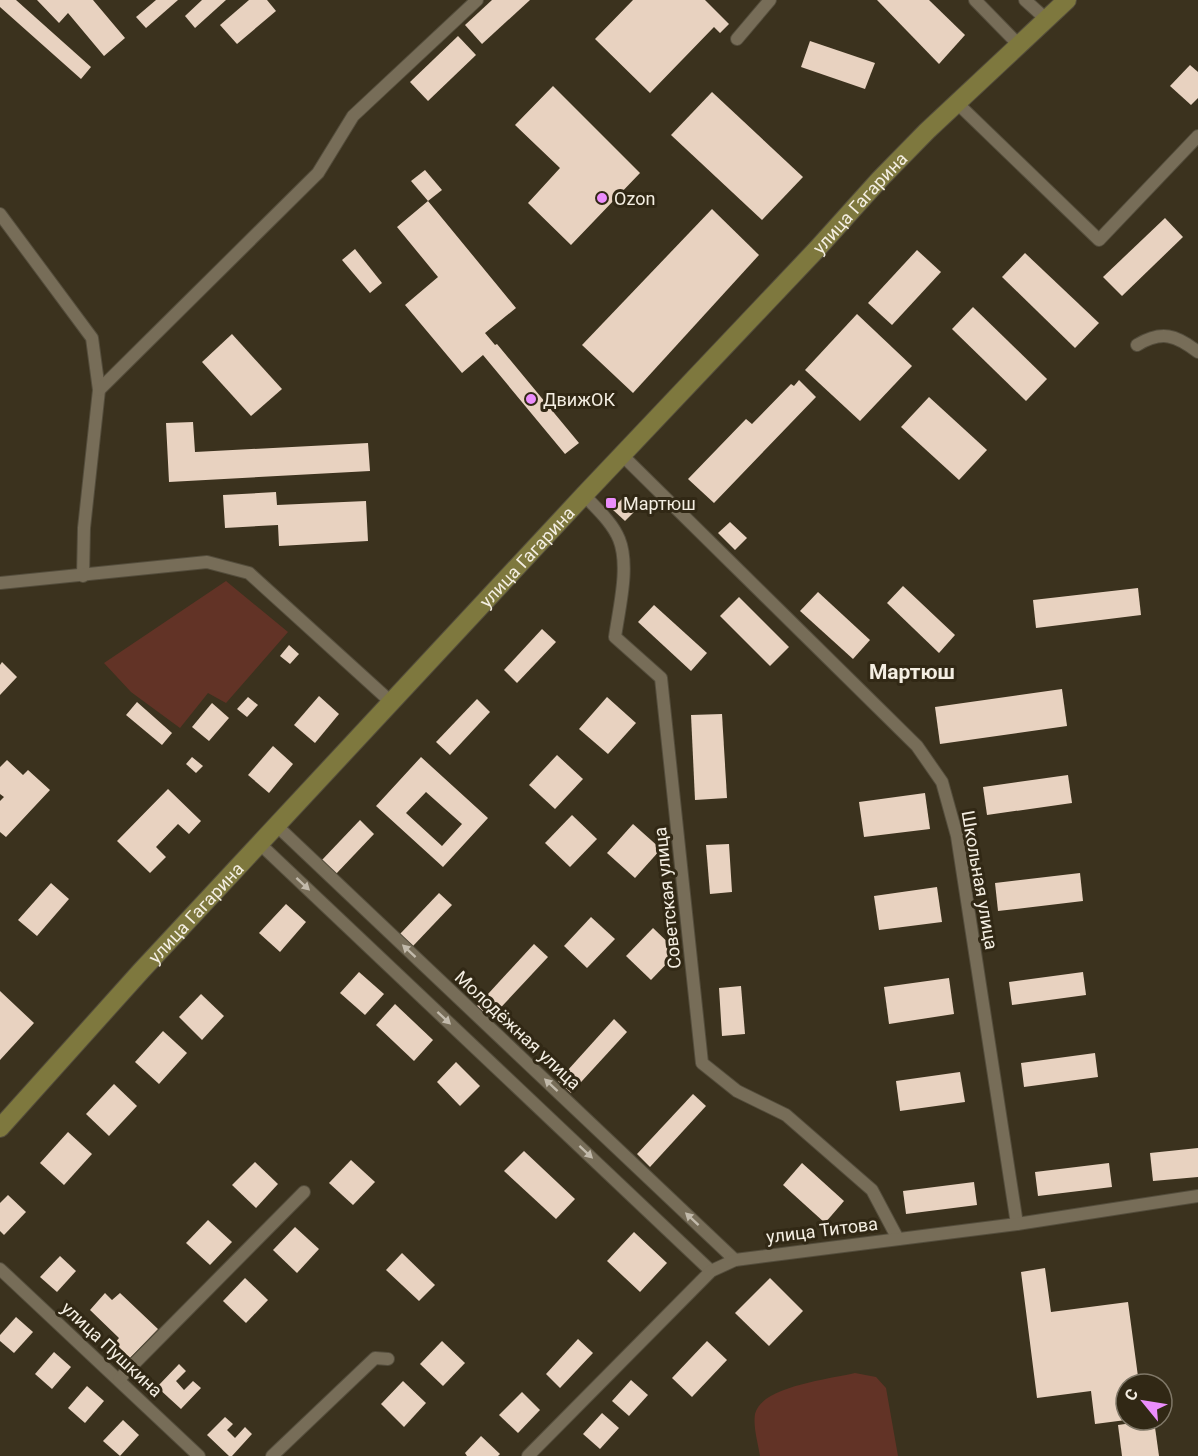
<svg xmlns="http://www.w3.org/2000/svg" width="1198" height="1456" font-family="Roboto,sans-serif">
<style>
.green{fill:#623326}
.building{fill:#e8d2c0;fill-rule:evenodd}
.lines{fill:none;stroke-linecap:round;stroke-linejoin:round}
.street-casing{stroke:#544d3c;stroke-width:14}
.secondary-casing{stroke:#544d3c;stroke-width:20}
.street{stroke:#776d58;stroke-width:12}
.secondary{stroke:#7e783e;stroke-width:18}
.oneway{fill:#c2baab}
.poi-dot{fill:#eb8dfc;stroke:#312815;stroke-width:2}
.labels{text-anchor:middle;dominant-baseline:central;stroke-width:6;stroke-linejoin:round;paint-order:stroke}
.poi-label{font-size:18px;fill:#f4eee2;stroke:#312815;text-anchor:start}
.street-label{font-size:18px;fill:#f4eee2;stroke:#312815}
.quarter-label{font-size:21px;font-weight:bold;fill:#f4eee2;stroke:#312815}
</style>
<rect width="100%" height="100%" fill="#3b321e"/>
<g class="green">
<path d="M226,581L288,632L226,703L208,693L180,728L131,692L104,663Z"/>
<path d="M855,1373L876,1377L886,1388L898,1456H760C758,1443 753,1427 755,1414C761,1386 831,1379 855,1373Z"/>
</g>
<g class="building">
<path d="M0,0H16L91,67L81,79L0,7Z"/>
<path d="M37,0H93L125,38L104,56L68,13L59,23Z"/>
<path d="M156,0H178L146,28L136,17Z"/>
<path d="M202,0H226L195,28L185,16Z"/>
<path d="M249,0H267L276,11L237,44L220,25Z"/>
<path d="M492,0H530L482,44L465,25Z"/>
<path d="M633,0H705L729,24L720,33L714,27L650,93L595,39Z"/>
<path d="M877,0H929L965,35L939,64Z"/>
<path d="M458,36L476,55L428,101L410,82Z"/>
<path d="M810,41L875,63L865,89L801,67Z"/>
<path d="M1190,65L1198,72V98L1191,105L1170,86Z"/>
<path d="M553,86L640,173L571,245L528,203L560,168L515,125Z"/>
<path d="M712,92L803,177L762,220L671,135Z"/>
<path d="M425,170L442,190L428,201L411,181Z"/>
<path d="M428,201L516,308L485,333L495,345L497,344L579,443L565,454L483,355L462,373L405,305L438,277L397,227Z"/>
<path d="M712,209L759,255L633,393L582,345Z"/>
<path d="M1165,218L1183,237L1122,296L1103,277Z"/>
<path d="M355,249L382,283L370,293L342,260Z"/>
<path d="M917,250L941,272L892,325L868,303Z"/>
<path d="M1025,253L1099,323L1075,348L1002,277Z"/>
<path d="M973,307L1047,379L1026,401L952,329Z"/>
<path d="M857,314L912,366L860,421L805,370Z"/>
<path d="M232,334L282,389L251,416L202,362Z"/>
<path d="M799,380L816,397L714,503L688,479L746,419L752,424L791,384L794,386Z"/>
<path d="M929,397L987,450L959,480L901,427Z"/>
<path d="M193,422L195,452L368,443L370,471L169,482L166,423Z"/>
<path d="M276,492L277,505L366,501L368,541L279,546L278,525L225,528L223,495Z"/>
<path d="M626,495L639,507L625,521L612,509Z"/>
<path d="M730,522L747,538L735,550L718,533Z"/>
<path d="M903,586L955,635L939,653L887,603Z"/>
<path d="M1138,588L1141,615L1036,628L1033,600Z"/>
<path d="M818,592L870,640L853,659L800,611Z"/>
<path d="M739,597L789,647L770,666L720,616Z"/>
<path d="M654,605L707,653L691,671L638,622Z"/>
<path d="M542,629L556,642L517,683L504,670Z"/>
<path d="M289,645L299,654L290,664L280,656Z"/>
<path d="M2,662L17,677L0,695V665Z"/>
<path d="M1062,689L1067,726L940,744L935,707Z"/>
<path d="M319,696L339,714L315,743L294,725Z"/>
<path d="M248,697L258,705L247,717L237,709Z"/>
<path d="M607,697L636,723L608,754L579,729Z"/>
<path d="M477,699L490,712L450,755L436,742Z"/>
<path d="M137,702L172,733L162,745L126,715Z"/>
<path d="M212,703L229,718L209,741L192,727Z"/>
<path d="M722,714L727,798L695,800L691,715Z"/>
<path d="M273,746L293,764L269,793L248,775Z"/>
<path d="M557,755L583,779L555,809L529,785Z"/>
<path d="M192,757L203,766L196,773L186,764Z"/>
<path d="M421,757L488,818L443,867L376,806ZM426,792L462,824L442,846L406,813Z"/>
<path d="M7,760L23,775L28,770L50,790L6,837L0,832V801L4,797L0,794V767Z"/>
<path d="M1068,775L1072,803L987,815L983,787Z"/>
<path d="M168,789L201,821L189,834L178,824L156,847L166,857L150,873L117,841Z"/>
<path d="M925,793L930,829L864,837L859,802Z"/>
<path d="M572,815L597,839L570,867L545,843Z"/>
<path d="M360,820L374,834L335,875L321,861Z"/>
<path d="M633,824L661,849L635,878L607,853Z"/>
<path d="M729,844L732,892L710,894L706,845Z"/>
<path d="M1080,873L1083,901L998,911L995,883Z"/>
<path d="M51,883L69,899L37,936L18,920Z"/>
<path d="M937,887L942,922L879,930L874,896Z"/>
<path d="M439,893L452,905L413,946L400,934Z"/>
<path d="M286,904L306,922L280,952L259,933Z"/>
<path d="M591,917L615,939L587,968L564,946Z"/>
<path d="M653,928L678,952L651,980L626,956Z"/>
<path d="M534,944L548,957L491,1018L477,1006Z"/>
<path d="M359,972L384,994L365,1015L340,993Z"/>
<path d="M1083,972L1086,995L1012,1005L1009,982Z"/>
<path d="M949,978L954,1014L889,1024L884,987Z"/>
<path d="M741,986L745,1034L722,1036L719,988Z"/>
<path d="M0,991L34,1023L0,1060Z"/>
<path d="M201,994L224,1016L202,1040L179,1017Z"/>
<path d="M395,1004L433,1040L414,1061L376,1025Z"/>
<path d="M614,1019L627,1032L571,1093L558,1081Z"/>
<path d="M163,1031L187,1053L159,1084L135,1062Z"/>
<path d="M1095,1053L1098,1077L1024,1087L1021,1063Z"/>
<path d="M456,1062L480,1086L460,1106L437,1082Z"/>
<path d="M960,1072L965,1102L900,1111L896,1081Z"/>
<path d="M114,1084L137,1106L109,1136L86,1114Z"/>
<path d="M693,1094L706,1106L650,1167L637,1154Z"/>
<path d="M68,1132L92,1154L64,1185L40,1163Z"/>
<path d="M1198,1148V1177L1153,1181L1150,1153Z"/>
<path d="M524,1151L575,1199L556,1219L504,1171Z"/>
<path d="M351,1160L375,1182L353,1205L329,1183Z"/>
<path d="M255,1162L278,1184L256,1208L232,1185Z"/>
<path d="M802,1163L844,1201L825,1223L783,1185Z"/>
<path d="M1109,1163L1112,1187L1038,1196L1035,1172Z"/>
<path d="M974,1182L977,1205L906,1214L903,1191Z"/>
<path d="M8,1195L26,1212L4,1235L0,1231V1203Z"/>
<path d="M208,1220L232,1242L210,1265L186,1243Z"/>
<path d="M295,1227L319,1249L297,1273L273,1250Z"/>
<path d="M634,1232L667,1263L640,1292L607,1261Z"/>
<path d="M402,1253L435,1285L419,1301L386,1270Z"/>
<path d="M60,1256L76,1271L57,1292L40,1277Z"/>
<path d="M1045,1268L1051,1312L1128,1302L1139,1384H1126V1420L1095,1424L1091,1391L1037,1398L1021,1272Z"/>
<path d="M245,1278L268,1300L246,1323L223,1301Z"/>
<path d="M770,1278L803,1311L769,1346L735,1313Z"/>
<path d="M105,1293L112,1300L120,1293L158,1329L130,1358L115,1343L119,1338L90,1310Z"/>
<path d="M16,1317L33,1332L14,1353L0,1341V1335Z"/>
<path d="M578,1339L593,1353L560,1388L546,1374Z"/>
<path d="M442,1341L465,1363L443,1386L420,1364Z"/>
<path d="M707,1341L727,1360L692,1397L672,1378Z"/>
<path d="M54,1352L71,1367L52,1389L35,1374Z"/>
<path d="M179,1364L186,1371L176,1381L184,1390L193,1381L201,1388L181,1409L157,1387Z"/>
<path d="M631,1380L648,1395L629,1416L612,1401Z"/>
<path d="M403,1381L426,1403L404,1427L381,1404Z"/>
<path d="M87,1386L104,1401L85,1423L68,1408Z"/>
<path d="M522,1392L540,1410L518,1433L499,1415Z"/>
<path d="M602,1413L619,1428L600,1449L583,1434Z"/>
<path d="M225,1417L233,1424L227,1430L235,1438L245,1427L252,1434L232,1456H229L207,1435Z"/>
<path d="M123,1420L139,1435L120,1456L103,1441Z"/>
<path d="M1154,1420L1159,1456H1122L1118,1425Z"/>
<path d="M481,1436L500,1454L498,1456H467L465,1453Z"/>
</g>
<g class="lines">
<defs>
<g id="street">
<path d="M975,0L1019,45"/>
<path d="M1025,0L1046,19"/>
<path d="M737,39L770,0"/>
<path d="M957,103L1099,240L1198,136"/>
<path d="M0,214L92,338L99,390L84,528L83,576"/>
<path d="M1137,345C1162,330 1176,335 1198,352"/>
<path d="M99,390L318,173L353,116L477,0"/>
<path d="M622,455L917,746L942,782L957,836L1017,1224"/>
<path d="M584,495C596,508 612,522 619,539C630,566 619,608 615,637L661,678L702,1063L737,1091L786,1115L872,1190L898,1239"/>
<path d="M0,583L207,562L249,573L391,702"/>
<path d="M277,826L735,1260"/>
<path d="M260,844L711,1271"/>
<path d="M0,1269L199,1456"/>
<path d="M119,1379L304,1192"/>
<path d="M272,1456L375,1358L388,1359"/>
<path d="M528,1456L711,1271L735,1260L1017,1224L1198,1196"/>
</g>
<g id="secondary">
<path id="s1" d="M0,1128L141,971L584,495L817,249L880,179L927,131L1067,0"/>
</g>
</defs>
<use href="#street" class="street-casing"/>
<use href="#secondary" class="secondary-casing"/>
<use href="#street" class="street"/>
<use href="#secondary" class="secondary"/>
</g>
<defs><path id="oneway-solid" d="M-6-.8H1V-3.2L6.5 0L1 3.2V.8H-6Z" transform="scale(1.5)"/></defs>
<g class="oneway">
<use href="#oneway-solid" transform="translate(303 884) rotate(43)"/>
<use href="#oneway-solid" transform="translate(409 951) rotate(-137)"/>
<use href="#oneway-solid" transform="translate(444 1018) rotate(43)"/>
<use href="#oneway-solid" transform="translate(551 1085) rotate(-137)"/>
<use href="#oneway-solid" transform="translate(586 1152) rotate(43)"/>
<use href="#oneway-solid" transform="translate(692 1219) rotate(-137)"/>
</g>
<g class="poi-dot">
<circle cx="602" cy="198" r="6"/>
<circle cx="531" cy="399" r="6"/>
<rect x="605" y="497" width="12" height="12" rx="3"/>
</g>
<g class="labels">
<g class="poi-label">
<text x="614" y="198">Ozon</text>
<text x="543" y="399">ДвижОК</text>
<text x="623" y="503">Мартюш</text>
</g>
<g class="street-label">
<text stroke="none"><textPath href="#s1" startOffset="1263">улица Гагарина</textPath></text>
<text stroke="none"><textPath href="#s1" startOffset="777">улица Гагарина</textPath></text>
<text transform="translate(980 880) rotate(80)">Школьная улица</text>
<text transform="translate(667 898) rotate(-96)">Советская улица</text>
<text stroke="none"><textPath href="#s1" startOffset="291">улица Гагарина</textPath></text>
<text transform="translate(518 1030) rotate(43)">Молодёжная улица</text>
<text transform="translate(822 1230) rotate(-7)">улица Титова</text>
<text transform="translate(112 1349) rotate(43)">улица Пушкина</text>
</g>
<g class="quarter-label">
<text x="912" y="672">Мартюш</text>
</g>
</g>
<g transform="translate(1144 1402) rotate(300)"><circle r="28" fill="#312815" stroke="#7f7767" stroke-width="1.5"/>
<path d="M0-4.5L10 22L0 15L-10 22Z" fill="#eb8dfc"/>
<text y="-9" font-size="16" font-weight="bold" text-anchor="middle" fill="#f4eee2">С</text>
</g>
</svg>
